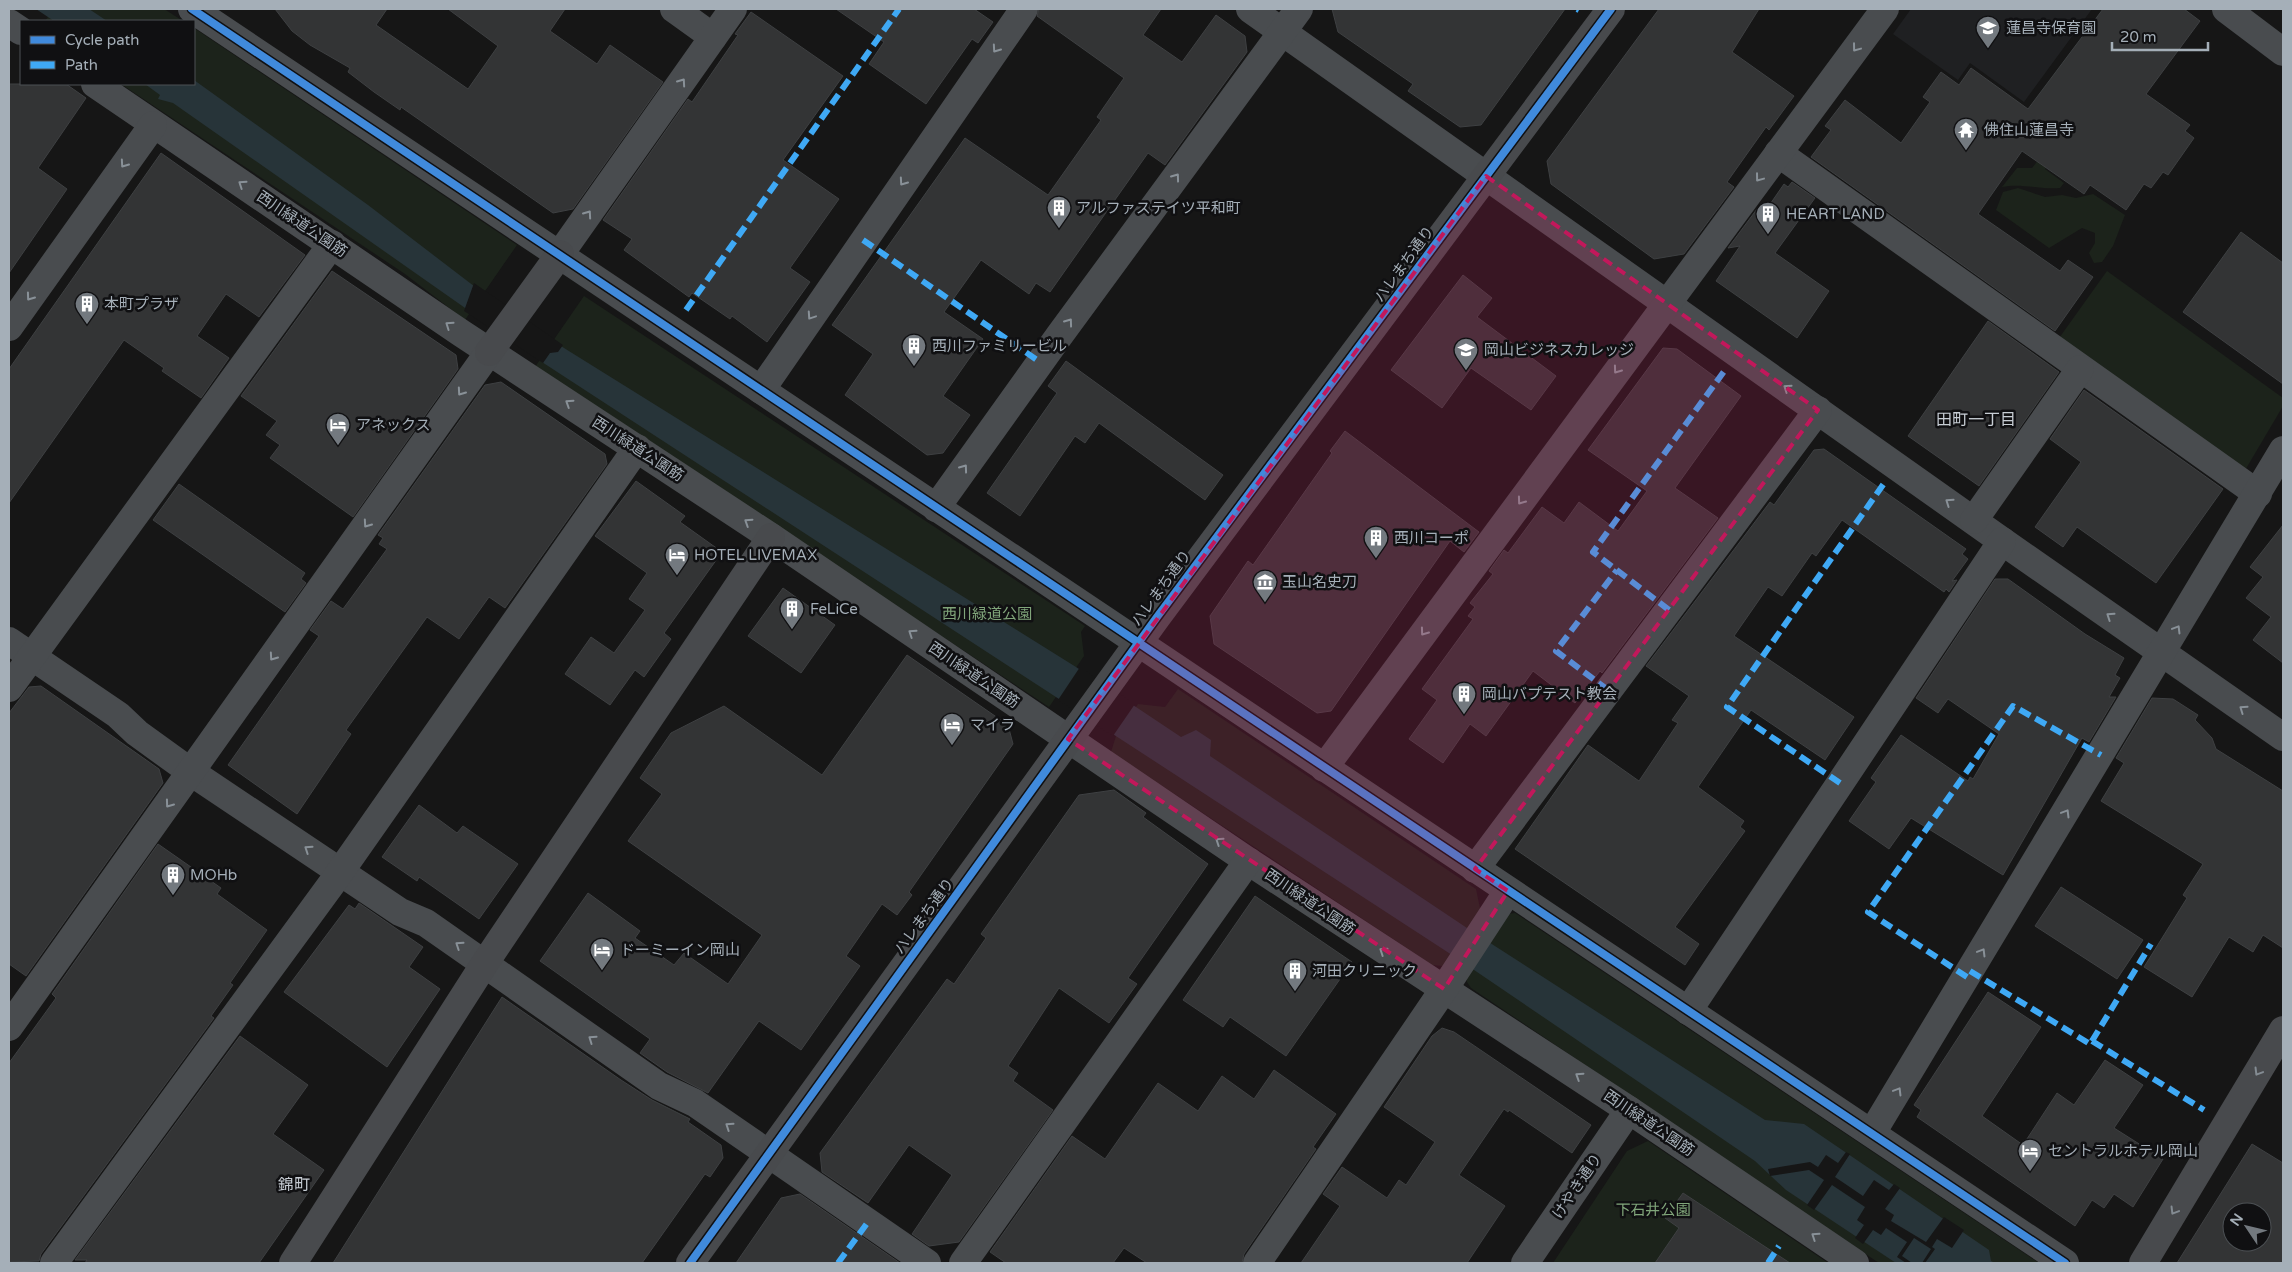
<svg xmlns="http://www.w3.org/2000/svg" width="2292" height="1272" font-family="'Varela Round','Noto Sans JP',sans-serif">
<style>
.built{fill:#1f2022}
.green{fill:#1c231b}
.water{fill:#273439}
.pier{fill:#161616}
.building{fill:#333435;stroke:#3e4042;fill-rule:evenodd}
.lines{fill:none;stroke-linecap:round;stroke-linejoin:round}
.street{stroke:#494c4f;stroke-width:28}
.secondary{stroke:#484a4d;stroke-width:28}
.quiet{stroke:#3fa9f5;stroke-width:6;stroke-dasharray:12 6;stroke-linecap:butt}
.cycleway-casing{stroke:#101012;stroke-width:11}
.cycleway{stroke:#408adc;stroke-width:8}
.oneway{stroke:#899198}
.oneway2{stroke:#848c93}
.marked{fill:#c2185b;fill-opacity:0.2;stroke:#c2185b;stroke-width:4;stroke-dasharray:10 6;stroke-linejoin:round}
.labels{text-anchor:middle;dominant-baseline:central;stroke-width:5;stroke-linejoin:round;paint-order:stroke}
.poi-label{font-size:15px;fill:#a5afb8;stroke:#101012;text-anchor:start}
.street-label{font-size:15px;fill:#a5afb8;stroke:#101012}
.park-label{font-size:15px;fill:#80a57a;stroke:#101012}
.neighbourhood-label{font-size:16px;fill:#c7cdd4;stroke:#101012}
</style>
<rect width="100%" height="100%" fill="#161616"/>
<path class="built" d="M1911,9H2092L2024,102L1970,63L1958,80L1893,34Z"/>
<g class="green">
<path d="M54,9H164L183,21H45Z"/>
<path d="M194,28L517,245L465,320L405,274L121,84H194Z"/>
<path d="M2060,146L2045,169L2064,183L2060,188C2040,190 2022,183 2002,187L2017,168H2032L2043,154Z"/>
<path d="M2018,188L2045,197L2062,195L2076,198L2093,194L2125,215L2113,246L2102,262L2094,263L2089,253L2095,243V233L2082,228L2049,248L1996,210L2003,192Z"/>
<path d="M2107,271L2283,398V406L2244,472L2057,341Z"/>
<path d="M584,296L1085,626L1081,632L1084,656L1049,707L535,367Z"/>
<path d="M1178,689L1476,889L1481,913L1443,966L1432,965L1111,752L1116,736L1138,704L1165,707Z"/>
<path d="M1515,913L2039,1263H1879L1471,988L1467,982V974L1508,914Z"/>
<path d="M1648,1141L1828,1263H1553L1627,1151Z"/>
</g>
<g class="water">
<path d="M36,9H89L107,21H54Z"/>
<path d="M194,80L368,205L483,293L564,348L1076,667L1181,737L1196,730L1211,740L1210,756L1470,930L1765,1120L1804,1124L1989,1250L1991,1261L1995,1263H1896L1786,1190L1755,1161L1452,955L545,364L173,103L158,99L160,95L145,84H194Z"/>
</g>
<g class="pier">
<path d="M474,283L563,345L558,352L550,353L543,363L464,311Z"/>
<path d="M1080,667L1135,704L1113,736L1058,700Z"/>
<path d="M1846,1152L1850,1154L1835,1177L1863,1196L1874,1180L1889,1190L1894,1184L1900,1188L1885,1209L1894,1215L1891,1221L1926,1242L1944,1217L1964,1230L1952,1248L1937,1239L1932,1247L1935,1249L1925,1263H1922L1931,1249L1914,1238L1902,1256L1912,1263H1906L1897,1257L1907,1242L1886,1228L1881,1235L1873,1230L1863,1244L1855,1238L1864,1225L1857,1220L1865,1207L1832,1185L1814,1210L1807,1205L1824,1180L1809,1170L1770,1176L1768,1169L1810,1162L1818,1167L1826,1155L1838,1163Z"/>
</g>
<g class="building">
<path d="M275,9H387L376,25L468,89L498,46L448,9H565L550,31L597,64L610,45L663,82L573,209L553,213L401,107L400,110L374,92L348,72L350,68L310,45L292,31Z"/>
<path d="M836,9H974L993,22L978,43L972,39L926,104L869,64L884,42Z"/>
<path d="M1039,9H1161L1143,35L1182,62L1216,15L1245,36L1247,52L1165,165L1148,153L1050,292L1036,283L1029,294L981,260L944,312L983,339L943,396L970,415L943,453L927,455L845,395L873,354L832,325L965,138L1048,195L1101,120L1097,117L1124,78L1037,16Z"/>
<path d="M1332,9H1565L1481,125L1460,127L1408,91L1413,84L1338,32Z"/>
<path d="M1659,9H1759L1732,52L1794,96L1769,130L1766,127L1727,182L1734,187L1684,254L1654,259L1551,184L1547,161Z"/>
<path d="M2103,9H2184L2200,21L2146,94L2190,125L2185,131L2194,138L2168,175L2163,172L2151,188L2144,184L2126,210L2090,185L2084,194L2022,151L1978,214L2060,271L2068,260L2093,277L2055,331L1811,157L1831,130L1825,126L1845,100L1901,143L1930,102L1923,97L1941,72L1959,85L1971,68L2028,109Z"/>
<path d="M751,12L843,76L783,160L839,199L790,268L810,282L767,342L732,316L730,319L692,293L689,297L624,250L632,239L603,220L688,99L692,102L738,35L735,34Z"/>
<path d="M9,84H66L86,98L38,168L67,189L9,273Z"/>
<path d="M161,153L305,255L259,317L226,294L197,336L229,358L201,398L162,371L164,368L124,340L9,503V369Z"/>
<path d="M1792,182L1815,198L1775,253L1829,291L1797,338L1716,281L1740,246L1728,248L1760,205L1766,210L1784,184L1788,187Z"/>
<path d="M2241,232L2283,263V384L2183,312Z"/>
<path d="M332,271L456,355L458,369L353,517L270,458L280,445L266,435L277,421L241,396Z"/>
<path d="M1463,275L1492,298L1477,317L1556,376L1531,410L1471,368L1442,408L1391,370Z"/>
<path d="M1988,321L2059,372L1979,486L1908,436Z"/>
<path d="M1663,348L1677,349L1741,396L1675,488L1718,518L1602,673L1600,671L1575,703L1533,671L1486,736L1470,724L1443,763L1409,739L1437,700L1422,689L1473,619L1468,616L1475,607L1470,603L1493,574L1489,571L1504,550L1508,553L1542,507L1564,523L1579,502L1618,531L1647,491L1588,450Z"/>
<path d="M1066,361L1223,475L1205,500L1099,423L1085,443L1075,436L1020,516L987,493L1057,393L1048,386Z"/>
<path d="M501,382L605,454L607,464L505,608L489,597L459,639L427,617L346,730L351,734L297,814L228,765L319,636L310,630L331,601L343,609L387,549L379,544L383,538L378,535L485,385Z"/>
<path d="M2084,390L2223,489L2156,583L2077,527L2063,547L2035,527L2081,462L2050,439Z"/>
<path d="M1345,431L1479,532L1464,552L1450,541L1331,711L1317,713L1214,644L1210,616L1248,561L1253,565L1332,453L1330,451Z"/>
<path d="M1824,449L1966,549L1962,554L1968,559L1952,581L1957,580L1949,592L1946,589L1944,592L1842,520L1816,556L1812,553L1782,596L1768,587L1734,636L1854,717L1825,760L1751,710L1698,787L1744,821L1740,827L1745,831L1675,927L1699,944L1685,965L1515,849L1588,745L1639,781L1678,723L1672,720L1689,696L1646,666L1770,502L1774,505L1814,450Z"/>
<path d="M636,481L685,516L680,522L722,552L664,633L671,639L644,677L635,670L610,705L565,674L591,637L614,653L645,610L629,599L647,573L595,536Z"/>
<path d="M179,484L305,573L301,579L306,583L285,612L153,520Z"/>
<path d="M2283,525V663L2253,640L2271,617L2246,598L2263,577L2250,567Z"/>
<path d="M1995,579H2008L2085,634L2124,658L2115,675L2120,678L2109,697H2116L2089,742L2082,738L2003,875L1911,818L1889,849L1849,821L1876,782L1871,778L1901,735L1968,781L1970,777L1973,779L1999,734L1948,699L1938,713L1916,698Z"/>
<path d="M783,588L835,625L801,673L748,636Z"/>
<path d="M907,655L1008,725L1013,744L909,892L912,895L897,915L882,904L846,956L860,966L801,1050L759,1021L708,1093L667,1072L640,1053L650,1039L540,961L588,893L640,931L635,938L674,965L684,953L728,984L762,935L628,841L662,794L640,778L671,733L724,706L822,775Z"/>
<path d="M41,686L159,769L163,783L26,976L9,964V713L29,687Z"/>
<path d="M2152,698L2173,699L2198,715L2195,720L2212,738L2216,749L2283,791V948L2263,935L2253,952L2229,937L2192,997L2144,967L2187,898L2183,895L2203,864L2101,801L2124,763L2116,758Z"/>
<path d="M1114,790L1146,813L1143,817L1208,864L1128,978L1137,984L1109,1023L1059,988L1008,1066L1018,1073L1013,1081L1053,1110L959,1242L929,1246L912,1234L952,1175L909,1145L868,1203L822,1172L820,1153L947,979L954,984L986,938L981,934L1079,795Z"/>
<path d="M419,805L457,833L463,826L518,864L479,919L419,877L417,881L382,857Z"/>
<path d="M158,844L221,888L217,894L267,930L230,983L233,985L211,1016L214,1018L41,1254L39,1261L9,1262V1063L56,998L52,994Z"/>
<path d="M2061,887L2143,940L2117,979L2035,926Z"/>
<path d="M1255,896L1352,962L1286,1056L1230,1017L1223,1027L1183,1000Z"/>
<path d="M359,903L423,947L409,967L440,989L387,1067L284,992L349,905L355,909Z"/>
<path d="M1988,992L2041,1027L1982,1116L2023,1145L2057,1093L2074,1105L2105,1060L2143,1085L2114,1128L2163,1159L2133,1207L2114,1194L2104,1208L2092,1200L2075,1226L1917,1117L1921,1110L1914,1105Z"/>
<path d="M502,997L621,1080L652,1100L690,1119L688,1122L721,1145L723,1158L710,1177L705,1174L642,1263H333Z"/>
<path d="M1442,1028L1454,1032L1591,1125L1572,1153L1509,1110L1508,1112L1504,1109L1459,1175L1505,1206L1467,1263H1301L1340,1206L1323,1194L1342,1167L1387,1198L1399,1180L1406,1185L1435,1142L1384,1107L1432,1036Z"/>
<path d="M240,1036L308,1085L273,1134L324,1170L259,1263H85L87,1260H75Z"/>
<path d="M1274,1070L1336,1114L1313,1147L1316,1149L1244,1254L1242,1263H1147L1124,1248L1113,1263H1006L990,1252L1072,1136L1105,1159L1158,1083L1198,1111L1222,1076L1254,1099Z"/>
<path d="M2252,1144L2283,1163V1263H2177ZM2232,1212H2262V1242H2232Z"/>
<path d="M1683,1193L1790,1263H1655L1679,1228L1665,1218Z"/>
<path d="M800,1194L900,1263H736L781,1198Z"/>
</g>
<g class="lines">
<g class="street">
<path d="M192,9L2065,1263"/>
<path d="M674,9L713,37"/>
<path d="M1250,9L2002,541L2283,737"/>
<path d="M2226,9L2283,52"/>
<path d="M9,23L21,31"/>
<path d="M95,84L461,333L771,537L1248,861L1629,1110L1855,1263"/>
<path d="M1778,153L2258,494"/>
<path d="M560,254L733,9"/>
<path d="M9,327L153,125"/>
<path d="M761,390L1024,9"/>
<path d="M936,508L1059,336L1299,9"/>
<path d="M1974,520L2080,369"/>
<path d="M9,641L118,715L137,733L191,772L400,912L426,923L659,1086L695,1103L927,1263"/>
<path d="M9,688L332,244"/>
<path d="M1324,768L1885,9"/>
<path d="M1475,869L1818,410"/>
<path d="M1688,1011L2002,541"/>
<path d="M9,1027L489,352"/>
<path d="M1872,1133L2283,450"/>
<path d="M54,1263L333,882L637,448"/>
<path d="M963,1263L1248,861"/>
<path d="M1257,1263L1444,989L1508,891"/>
<path d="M1525,1263L1629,1110"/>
</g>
<g class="secondary">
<path d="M489,352L560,254"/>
<path d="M293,1263L485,963L771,537"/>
<path d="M690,1263L1157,617L1611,9"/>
<path d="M2143,1263L2283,1030"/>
</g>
<g class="quiet">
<path d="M1577,9L1579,10"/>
<path d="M863,240L1040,362"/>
<path d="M686,310L899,9"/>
<path d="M1669,610L1593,552L1725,370"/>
<path d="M1608,690L1556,651L1617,570"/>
<path d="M1840,783L1727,707L1885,482"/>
<path d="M1970,971L2090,1044L2092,1041L2204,1110"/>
<path d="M1967,977L1868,912L2013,706L2101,755"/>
<path d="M2092,1041L2151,944"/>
<path d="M838,1263L868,1222"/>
<path d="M1768,1263L1779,1246"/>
</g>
<defs>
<g id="cycleway">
<path d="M192,9L2065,1263"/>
<path d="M690,1263L1157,617L1611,9"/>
</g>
</defs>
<use href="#cycleway" class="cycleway-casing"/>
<use href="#cycleway" class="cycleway"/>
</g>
<defs><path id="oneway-chevron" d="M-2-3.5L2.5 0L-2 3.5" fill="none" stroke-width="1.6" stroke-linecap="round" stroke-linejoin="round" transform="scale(1.25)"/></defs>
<g class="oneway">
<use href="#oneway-chevron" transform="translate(1856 48) rotate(127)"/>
<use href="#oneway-chevron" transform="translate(996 49) rotate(125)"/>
<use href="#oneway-chevron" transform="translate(682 82) rotate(-55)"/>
<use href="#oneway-chevron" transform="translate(124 164) rotate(125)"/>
<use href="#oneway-chevron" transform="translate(1176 177) rotate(-54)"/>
<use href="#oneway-chevron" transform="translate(1759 178) rotate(127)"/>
<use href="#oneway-chevron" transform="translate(903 182) rotate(125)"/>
<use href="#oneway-chevron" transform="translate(242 184) rotate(-146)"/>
<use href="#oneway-chevron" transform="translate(588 214) rotate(-55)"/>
<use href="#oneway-chevron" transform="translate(30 297) rotate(126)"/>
<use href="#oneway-chevron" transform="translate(811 316) rotate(124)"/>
<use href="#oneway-chevron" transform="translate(1069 322) rotate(-54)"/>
<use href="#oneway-chevron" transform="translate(449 325) rotate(-145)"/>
<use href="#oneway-chevron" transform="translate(1617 370) rotate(126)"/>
<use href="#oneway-chevron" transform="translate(1787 388) rotate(-145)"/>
<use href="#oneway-chevron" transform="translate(461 392) rotate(125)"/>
<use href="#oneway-chevron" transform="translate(569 403) rotate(-147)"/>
<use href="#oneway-chevron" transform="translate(964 468) rotate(-54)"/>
<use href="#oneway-chevron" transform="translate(1521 501) rotate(126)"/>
<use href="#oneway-chevron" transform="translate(1949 502) rotate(-145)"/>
<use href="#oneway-chevron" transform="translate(748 522) rotate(-147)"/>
<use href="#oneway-chevron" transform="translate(367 524) rotate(125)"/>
<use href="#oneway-chevron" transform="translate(2110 616) rotate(-146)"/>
<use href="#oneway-chevron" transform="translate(2177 629) rotate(-59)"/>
<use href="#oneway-chevron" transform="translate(1424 632) rotate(126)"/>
<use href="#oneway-chevron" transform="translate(912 633) rotate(-146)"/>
<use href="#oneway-chevron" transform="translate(273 657) rotate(125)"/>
<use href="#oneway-chevron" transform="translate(2243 709) rotate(-145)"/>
<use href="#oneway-chevron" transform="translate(169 804) rotate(126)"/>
<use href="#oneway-chevron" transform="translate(2066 813) rotate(-59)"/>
<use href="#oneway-chevron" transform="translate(1219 841) rotate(-146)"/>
<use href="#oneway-chevron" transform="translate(308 849) rotate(-146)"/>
<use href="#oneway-chevron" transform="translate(459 945) rotate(-146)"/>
<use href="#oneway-chevron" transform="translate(1383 951) rotate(-146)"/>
<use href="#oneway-chevron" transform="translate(1982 952) rotate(-59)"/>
<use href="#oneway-chevron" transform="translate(592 1039) rotate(-145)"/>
<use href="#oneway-chevron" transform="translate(1579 1076) rotate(-147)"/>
<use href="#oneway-chevron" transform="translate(1898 1091) rotate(-59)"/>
<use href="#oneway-chevron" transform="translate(729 1126) rotate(-146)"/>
<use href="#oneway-chevron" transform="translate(1815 1236) rotate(-146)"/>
</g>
<g class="oneway2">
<use href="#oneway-chevron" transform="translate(2258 1072) rotate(121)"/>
<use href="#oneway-chevron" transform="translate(2174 1211) rotate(121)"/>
</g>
<path class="marked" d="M1486,176L1818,410L1475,869L1508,891L1444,989L1068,739Z"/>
<defs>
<symbol id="school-pin" viewBox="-11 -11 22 30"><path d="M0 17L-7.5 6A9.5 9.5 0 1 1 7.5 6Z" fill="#73797f" stroke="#101012"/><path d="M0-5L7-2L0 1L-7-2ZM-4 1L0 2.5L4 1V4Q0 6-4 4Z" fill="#fff"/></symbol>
<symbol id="temple-pin" viewBox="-11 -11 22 30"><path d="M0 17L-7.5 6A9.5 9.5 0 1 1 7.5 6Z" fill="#73797f" stroke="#101012"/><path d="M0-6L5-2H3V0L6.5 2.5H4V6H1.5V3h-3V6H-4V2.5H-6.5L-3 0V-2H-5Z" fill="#fff"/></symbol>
<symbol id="building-pin" viewBox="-11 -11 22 30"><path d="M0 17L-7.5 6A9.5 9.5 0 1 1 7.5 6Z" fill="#73797f" stroke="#101012"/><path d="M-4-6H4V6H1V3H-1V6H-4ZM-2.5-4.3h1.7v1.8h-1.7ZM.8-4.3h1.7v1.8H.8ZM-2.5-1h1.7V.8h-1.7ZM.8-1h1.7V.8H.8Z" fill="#fff"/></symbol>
<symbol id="university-pin" viewBox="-11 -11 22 30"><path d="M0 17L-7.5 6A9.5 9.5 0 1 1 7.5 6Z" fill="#73797f" stroke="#101012"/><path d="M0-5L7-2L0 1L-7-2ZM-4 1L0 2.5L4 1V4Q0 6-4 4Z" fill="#fff"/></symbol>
<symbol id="hotel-pin" viewBox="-11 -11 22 30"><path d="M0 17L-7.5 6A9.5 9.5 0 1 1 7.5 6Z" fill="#73797f" stroke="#101012"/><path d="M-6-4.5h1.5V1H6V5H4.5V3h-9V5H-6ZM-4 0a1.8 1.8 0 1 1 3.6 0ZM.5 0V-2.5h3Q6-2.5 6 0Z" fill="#fff"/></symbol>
<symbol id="museum-pin" viewBox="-11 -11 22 30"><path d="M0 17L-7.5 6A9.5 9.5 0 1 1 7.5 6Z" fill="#73797f" stroke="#101012"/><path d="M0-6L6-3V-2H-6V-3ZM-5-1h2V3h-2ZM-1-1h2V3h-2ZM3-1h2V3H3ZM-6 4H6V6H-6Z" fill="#fff"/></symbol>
</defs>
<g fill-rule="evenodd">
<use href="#school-pin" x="1974" y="14" width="28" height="38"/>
<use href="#temple-pin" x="1952" y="116" width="28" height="38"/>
<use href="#building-pin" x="1045" y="194" width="28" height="38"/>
<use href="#building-pin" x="1754" y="200" width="28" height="38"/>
<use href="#building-pin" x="73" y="290" width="28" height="38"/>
<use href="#building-pin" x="900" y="332" width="28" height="38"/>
<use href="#university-pin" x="1452" y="336" width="28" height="38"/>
<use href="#hotel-pin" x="324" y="411" width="28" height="38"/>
<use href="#building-pin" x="1362" y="524" width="28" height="38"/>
<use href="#hotel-pin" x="663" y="541" width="28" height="38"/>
<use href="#museum-pin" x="1251" y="568" width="28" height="38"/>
<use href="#building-pin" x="778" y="595" width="28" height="38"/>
<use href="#building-pin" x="1450" y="680" width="28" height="38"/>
<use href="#hotel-pin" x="938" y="711" width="28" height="38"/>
<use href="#building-pin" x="159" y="861" width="28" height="38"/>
<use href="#hotel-pin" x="588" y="936" width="28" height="38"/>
<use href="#building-pin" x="1281" y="957" width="28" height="38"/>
<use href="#hotel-pin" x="2016" y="1137" width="28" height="38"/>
</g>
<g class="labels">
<g class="poi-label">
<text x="2006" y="28">蓮昌寺保育園</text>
<text x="1984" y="130">佛住山蓮昌寺</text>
<text x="1076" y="208">アルファステイツ平和町</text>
<text x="1786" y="214">HEART LAND</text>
<text x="104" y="304">本町プラザ</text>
<text x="932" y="346">西川ファミリービル</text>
<text x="1484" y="350">岡山ビジネスカレッジ</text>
<text x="356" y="425">アネックス</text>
<text x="1394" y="538">西川コーポ</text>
<text x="694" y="555">HOTEL LIVEMAX</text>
<text x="1282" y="582">玉山名史刀</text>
<text x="810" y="609">FeLiCe</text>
<text x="1482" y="694">岡山バプテスト教会</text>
<text x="970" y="725">マイラ</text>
<text x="190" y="875">MOHb</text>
<text x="620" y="950">ドーミーイン岡山</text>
<text x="1312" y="971">河田クリニック</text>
<text x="2048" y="1151">セントラルホテル岡山</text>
</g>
<g class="street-label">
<text transform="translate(302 224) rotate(34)">西川緑道公園筋</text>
<text transform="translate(1404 264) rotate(-54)">ハレまち通り</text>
<text transform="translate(638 449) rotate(33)">西川緑道公園筋</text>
<text transform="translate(1161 588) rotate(-54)">ハレまち通り</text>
<text transform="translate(974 675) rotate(34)">西川緑道公園筋</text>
<text transform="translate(1310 902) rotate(34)">西川緑道公園筋</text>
<text transform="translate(924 916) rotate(-54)">ハレまち通り</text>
<text transform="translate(1649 1123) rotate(34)">西川緑道公園筋</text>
<text transform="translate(1577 1186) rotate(-56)">けやき通り</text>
</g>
<g class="park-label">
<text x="987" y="614">西川緑道公園</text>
<text x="1653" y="1210">下石井公園</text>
</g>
<g class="neighbourhood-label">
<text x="1976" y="420">田町一丁目</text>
<text x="294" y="1185">錦町</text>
</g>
</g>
<rect width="2292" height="1272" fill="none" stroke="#a5afb8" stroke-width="20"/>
<rect x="20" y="20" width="175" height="65" fill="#101012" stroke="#4c5054"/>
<rect x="30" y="36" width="25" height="8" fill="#408adc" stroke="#4c5054"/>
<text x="65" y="45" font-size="15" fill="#a5afb8">Cycle path</text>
<rect x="30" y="61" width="25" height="8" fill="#3fa9f5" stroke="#4c5054"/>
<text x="65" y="70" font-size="15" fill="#a5afb8">Path</text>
<g transform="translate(2247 1227) rotate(305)"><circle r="24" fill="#101012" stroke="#4c5054"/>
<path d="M0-4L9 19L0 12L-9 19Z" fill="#73797f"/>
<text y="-8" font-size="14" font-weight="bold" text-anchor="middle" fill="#a5afb8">N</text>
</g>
<path d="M2112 42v8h96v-8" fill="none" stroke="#a5afb8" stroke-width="2.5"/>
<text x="2120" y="42" font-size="15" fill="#a5afb8" stroke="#101012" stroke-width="4" paint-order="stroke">20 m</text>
</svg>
